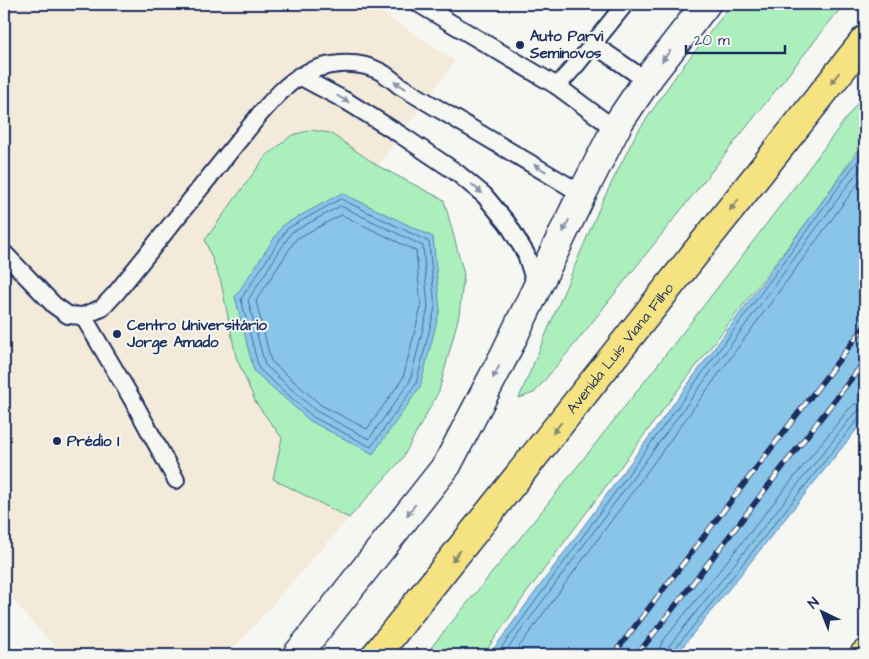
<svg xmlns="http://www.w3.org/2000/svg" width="869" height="659" font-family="'Architects Daughter',sans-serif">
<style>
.built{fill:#f4eada}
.green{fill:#abf0bc;stroke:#63908d}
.water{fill:#89c5e9;stroke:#5d89b1}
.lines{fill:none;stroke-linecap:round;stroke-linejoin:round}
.shore{stroke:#476b96;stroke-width:1}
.service-casing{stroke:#1b2f5e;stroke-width:20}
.secondary-casing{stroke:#1b2f5e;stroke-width:31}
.trunk-casing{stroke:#1b2f5e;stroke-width:31}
.service{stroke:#f6f6f2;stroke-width:16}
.secondary{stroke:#f6f6f2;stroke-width:28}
.trunk{stroke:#f5e382;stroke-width:28}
.rail-casing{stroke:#1b2f5e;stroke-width:5.5}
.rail{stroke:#f6f6f2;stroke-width:4;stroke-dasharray:11;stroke-linecap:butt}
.oneway{fill:#8892a8}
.oneway2{fill:#888970}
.poi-dot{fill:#1b2f5e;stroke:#f6f6f2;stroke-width:2}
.labels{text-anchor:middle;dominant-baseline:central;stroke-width:4;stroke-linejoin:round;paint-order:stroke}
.poi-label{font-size:15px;font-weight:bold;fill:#1b2f5e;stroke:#f6f6f2;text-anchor:start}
.street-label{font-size:15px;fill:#1b2f5e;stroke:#f6f6f2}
</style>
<rect width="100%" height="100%" fill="#f6f6f2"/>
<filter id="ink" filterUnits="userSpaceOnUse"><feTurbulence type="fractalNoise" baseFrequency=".02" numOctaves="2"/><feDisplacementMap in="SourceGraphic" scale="10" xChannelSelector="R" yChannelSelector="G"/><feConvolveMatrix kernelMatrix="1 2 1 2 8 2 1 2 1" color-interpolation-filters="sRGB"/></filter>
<g filter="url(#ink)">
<path class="built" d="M4,4H370L455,61L378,166L330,133L292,135L271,149L244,185L215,264L221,282L236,357L256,403L282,438L273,479L349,518L227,655H68L44,636L4,589Z"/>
<g class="green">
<path d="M732,4H844L578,340L534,393L519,398L601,204L635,136L677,74Z"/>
<path d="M865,93V139L820,205L671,399L528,591L483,655H425C576,471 723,284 865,93Z"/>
<path d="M312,130L330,133L378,166L444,200L464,274L459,315L439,391L402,459L349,518L273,479L282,438L256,403L236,357L221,282L205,240L266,156L292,135Z"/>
</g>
<g class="water">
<path d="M865,143V419L676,655H489Z"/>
<path d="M342,193L433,237L440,309L420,387L373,454L310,421L254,371L235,297L283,225Z"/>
</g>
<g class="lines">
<g class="shore">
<path d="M341,199L429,242L435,308L416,384L371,447L313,417L259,369L241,299L287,229Z"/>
<path d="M341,206L423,246L428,308L410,381L369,439L316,411L265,365L248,300L291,233Z"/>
<path d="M342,215L416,251L421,307L403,378L367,429L321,405L271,361L256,301L296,239Z"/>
<path d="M496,655L865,151"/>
<path d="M503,655L865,162"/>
<path d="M513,655L865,174"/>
<path d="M659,655L660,647L663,641L848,410L855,404L865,402"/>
<path d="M666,655L669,646L854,414L860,410H865"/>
<path d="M673,655L674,650L859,418L865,416"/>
</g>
<defs>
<g id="service">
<path d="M419,4L557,86L577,64L625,4"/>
<path d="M593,44L647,81"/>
<path d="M299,76L348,102L401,135L456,172L484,195L508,224L526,254L537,289"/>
<path d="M557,86L615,129"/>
<path d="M4,253L54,305L68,315L83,316L102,308L116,293L260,114C272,101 284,86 299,77C323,62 357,59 381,72C388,76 394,81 400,86L582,194"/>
<path d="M83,316L132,399L176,480"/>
</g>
<path id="secondary" d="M297,655L447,465L504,356L582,194L619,122L650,76L706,4"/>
<g id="trunk">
<path id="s1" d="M376,655L865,40"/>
<path d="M864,655L865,654"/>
</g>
</defs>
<use href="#service" class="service-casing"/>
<use href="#secondary" class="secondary-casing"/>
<use href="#trunk" class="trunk-casing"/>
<use href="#service" class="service"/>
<use href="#secondary" class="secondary"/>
<use href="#trunk" class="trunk"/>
<defs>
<g id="rail">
<path d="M613,655L865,326"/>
<path d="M637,655L865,361"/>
</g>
</defs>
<use href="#rail" class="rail-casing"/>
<use href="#rail" class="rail"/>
</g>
<defs><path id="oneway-solid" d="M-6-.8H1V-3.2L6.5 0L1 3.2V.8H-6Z" transform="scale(1.25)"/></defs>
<g class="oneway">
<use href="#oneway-solid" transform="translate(666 56) rotate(128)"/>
<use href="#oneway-solid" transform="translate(400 85) rotate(-147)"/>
<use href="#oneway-solid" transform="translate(343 99) rotate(30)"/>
<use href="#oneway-solid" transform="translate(540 168) rotate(-149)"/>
<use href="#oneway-solid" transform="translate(477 189) rotate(41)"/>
<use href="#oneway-solid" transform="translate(566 226) rotate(115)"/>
<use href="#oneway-solid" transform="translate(496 372) rotate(118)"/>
<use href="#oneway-solid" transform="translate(411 510) rotate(128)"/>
</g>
<g class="oneway2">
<use href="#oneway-solid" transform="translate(835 78) rotate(128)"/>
<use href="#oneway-solid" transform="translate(734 205) rotate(128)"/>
<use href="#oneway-solid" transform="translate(557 428) rotate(128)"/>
<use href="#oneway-solid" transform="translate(456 556) rotate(128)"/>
</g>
</g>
<g class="poi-dot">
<circle cx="520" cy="45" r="5"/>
<circle cx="117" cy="334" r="5"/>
<circle cx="57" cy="441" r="5"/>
</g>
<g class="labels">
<g class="poi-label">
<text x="530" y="36">Auto Parvi<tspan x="530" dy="17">Seminovos</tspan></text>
<text x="127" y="325">Centro Universitário<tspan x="127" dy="17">Jorge Amado</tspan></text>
<text x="67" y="441">Prédio I</text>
</g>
<g class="street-label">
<text stroke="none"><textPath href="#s1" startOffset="392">Avenida Luís Viana Filho</textPath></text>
</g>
</g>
<rect width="869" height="659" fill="none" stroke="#f6f6f2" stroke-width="20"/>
<rect x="10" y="10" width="849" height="639" fill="none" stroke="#1b2f5e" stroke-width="2" filter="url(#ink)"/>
<g transform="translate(822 612) rotate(317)" stroke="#f6f6f2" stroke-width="4" paint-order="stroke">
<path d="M0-4L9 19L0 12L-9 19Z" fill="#1b2f5e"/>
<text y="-8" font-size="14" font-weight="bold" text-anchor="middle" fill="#1b2f5e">N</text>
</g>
<path d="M686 45v8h99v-8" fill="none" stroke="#1b2f5e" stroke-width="2.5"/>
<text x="694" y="45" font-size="15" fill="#1b2f5e" stroke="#f6f6f2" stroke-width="4" paint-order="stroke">20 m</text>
</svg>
